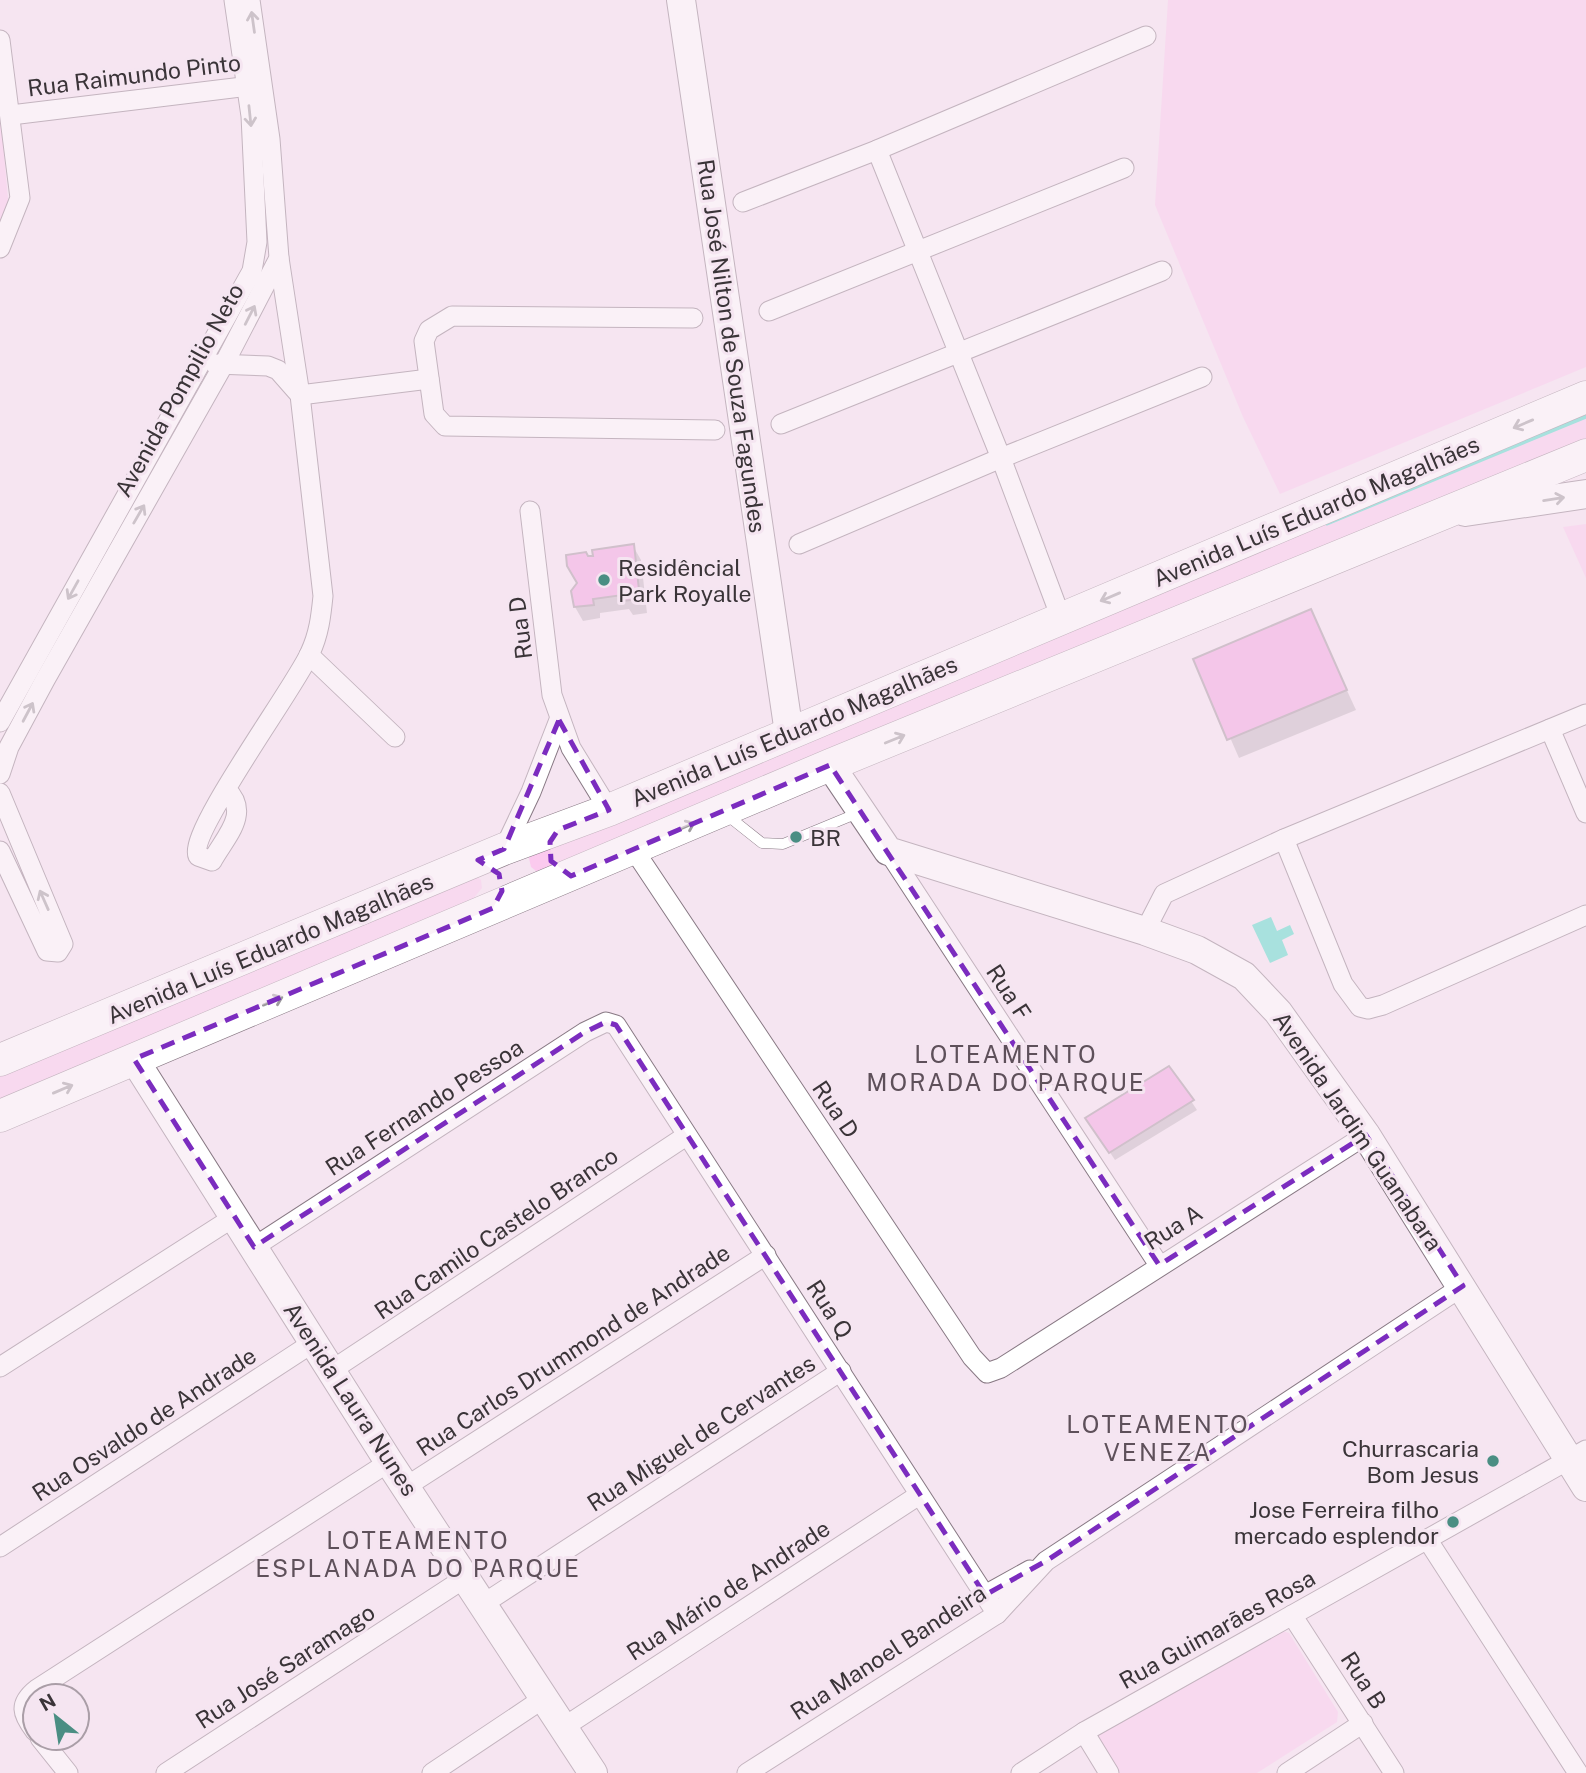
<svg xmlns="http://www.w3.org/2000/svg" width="1586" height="1773" font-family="'Public Sans',sans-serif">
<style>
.green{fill:#fbcaee}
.water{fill:#49dbc7}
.shadow{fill:#0003}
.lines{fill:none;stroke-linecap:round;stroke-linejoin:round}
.stream{stroke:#49dbc7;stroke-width:5}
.building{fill:#f29fdf;stroke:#a2929d;stroke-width:2}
.lane-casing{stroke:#887984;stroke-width:11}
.street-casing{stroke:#887984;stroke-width:21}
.secondary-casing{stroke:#887984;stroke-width:30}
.primary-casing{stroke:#887984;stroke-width:33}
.lane{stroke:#fff;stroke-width:10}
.street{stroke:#fff;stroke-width:19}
.secondary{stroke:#fff;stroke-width:28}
.primary{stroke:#fff;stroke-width:32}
.oneway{stroke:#9c9a9c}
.marked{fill:none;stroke:#7b2cbf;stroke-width:5;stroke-dasharray:14 9;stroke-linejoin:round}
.poi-dot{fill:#4a8e83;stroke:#f5e5f1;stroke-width:2.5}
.labels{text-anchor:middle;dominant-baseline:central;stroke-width:6;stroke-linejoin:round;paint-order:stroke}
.street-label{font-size:23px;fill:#3a3438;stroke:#f5e5f1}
.poi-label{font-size:23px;fill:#3a3438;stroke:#f5e5f1;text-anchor:start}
.neighbourhood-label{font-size:24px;letter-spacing:2px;fill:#5e505a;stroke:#f5e5f1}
</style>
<rect width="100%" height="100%" fill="#f5e5f1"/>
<g class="green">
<path d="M1168,0H1586V367L1280,494L1243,417L1155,205Z"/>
<path d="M0,109L9,210L0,225Z"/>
<path d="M1586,403V438L540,874L531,867L528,854Z"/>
<path d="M1586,524V578L1563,527Z"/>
<path d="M476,876L481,880L482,888L473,899L0,1101V1065Z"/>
<path d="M1279,1630L1289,1633L1338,1712L1337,1722L1257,1773H1111L1093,1730Z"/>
</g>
<path class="water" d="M1271,917L1277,931L1290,925L1294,934L1282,940L1288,955L1270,963L1252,925Z"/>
<g class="shadow">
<path d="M633,546L641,560L647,613L633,615L629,609L600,613V618L583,621L575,607L588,558Z"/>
<path d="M1310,611L1356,710L1239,758L1196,660Z"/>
<path d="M1169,1068L1197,1110L1115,1160L1093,1127Z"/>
</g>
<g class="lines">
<path class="stream" d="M1327,523L1586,416"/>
</g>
<g class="building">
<path d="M634,544L640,599L623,601L622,595L593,599L594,605L574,607L571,591L577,583L567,566L566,555L586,552L588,556H593L592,550Z"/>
<path d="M1311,609L1347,690L1227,740L1193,659Z"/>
<path d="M1169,1066L1194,1100L1109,1153L1085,1118Z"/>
</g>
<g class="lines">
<defs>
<path id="lane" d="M728,816L762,843L783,844L858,813"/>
<g id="street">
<path d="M0,40L20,198L0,248"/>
<path d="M11,115L258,85"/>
<path d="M877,150L1001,458L1061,618"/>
<path d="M743,202L877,150L1146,36"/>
<path d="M279,258L300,395L429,379"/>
<path d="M769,311L1124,168"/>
<path d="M693,318L452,316L429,330L424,341L434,414L445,426L715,430"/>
<path d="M215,364L268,366L278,370L300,395L323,596C321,616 319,634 310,653C296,686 187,833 198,856L212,861C226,836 251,813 226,789"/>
<path d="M781,424L1162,271"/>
<path d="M530,511L552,695L571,748L609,810"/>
<path d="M799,544L1001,458L1202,377"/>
<path d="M309,655L395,737"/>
<path d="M0,722L252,271L257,242L251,116L234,0"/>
<path d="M1550,729L1586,813"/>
<path d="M0,774L9,747L45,680L225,362L279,258L270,139L250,0"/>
<path d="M0,793L63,944L58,952L47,951L0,851"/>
<path d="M1284,839L1343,984L1360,1007L1368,1009L1383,1005L1586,915"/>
<path d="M504,849L531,792L559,720"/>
<path d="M634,850L972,1357L987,1373L1001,1368L1366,1135"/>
<path d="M888,851L1159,1265"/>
<path d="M1145,931L1164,894L1284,839L1586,714"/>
<path d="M254,1247L585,1032L606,1022L616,1025L997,1614"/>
<path d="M0,1367L234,1217"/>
<path d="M332,1370L686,1136"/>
<path d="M407,1486L766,1255"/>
<path d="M1427,1539L1578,1773"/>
<path d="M0,1547L314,1342"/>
<path d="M985,1595L1030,1570"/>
<path d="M483,1604L841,1371"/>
<path d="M1292,1615L1394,1773"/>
<path d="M564,1727L919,1495"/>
<path d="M35,1731C22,1714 18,1704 37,1689L389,1462"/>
<path d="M1084,1732L1109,1773"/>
<path d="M40,1738L68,1773"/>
<path d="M166,1773L465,1578"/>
<path d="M432,1773L544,1698"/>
<path d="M747,1773L997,1614L1046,1561L1463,1286"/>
<path d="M1021,1773L1084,1732L1586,1450"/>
<path d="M1287,1773L1363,1723"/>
</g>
<g id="secondary">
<path d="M681,0L789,733"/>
<path d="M1465,512L1586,494"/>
<path d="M830,765L888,851L1145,931L1197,950L1244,976L1278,1012L1366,1135L1586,1487"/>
<path d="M134,1059L389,1462L593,1773"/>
</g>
<g id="primary">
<path d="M0,1060L504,849L609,810L1586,397"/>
<path d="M0,1116L830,765L1586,455"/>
</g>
</defs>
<use href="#lane" class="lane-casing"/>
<use href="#street" class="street-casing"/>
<use href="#secondary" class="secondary-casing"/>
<use href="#primary" class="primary-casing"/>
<use href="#lane" class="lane"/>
<use href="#street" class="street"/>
<use href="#secondary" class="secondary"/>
<use href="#primary" class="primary"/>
</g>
<defs><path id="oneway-shaft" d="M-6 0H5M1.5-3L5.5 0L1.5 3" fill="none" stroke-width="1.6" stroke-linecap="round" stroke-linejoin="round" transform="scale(1.75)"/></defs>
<g class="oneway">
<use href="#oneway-shaft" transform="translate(253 22) rotate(-98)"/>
<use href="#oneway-shaft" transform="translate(250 116) rotate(84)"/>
<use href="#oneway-shaft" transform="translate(250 315) rotate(-63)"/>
<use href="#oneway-shaft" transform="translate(1523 424) rotate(157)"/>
<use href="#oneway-shaft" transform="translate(1554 499) rotate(-9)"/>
<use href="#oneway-shaft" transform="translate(139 514) rotate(-60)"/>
<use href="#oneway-shaft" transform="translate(73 590) rotate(119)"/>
<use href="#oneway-shaft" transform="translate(1110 597) rotate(157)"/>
<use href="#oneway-shaft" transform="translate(28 712) rotate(-62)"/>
<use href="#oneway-shaft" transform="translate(895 739) rotate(-22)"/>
<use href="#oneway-shaft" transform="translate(685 827) rotate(-24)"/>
<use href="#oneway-shaft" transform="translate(44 900) rotate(-114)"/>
<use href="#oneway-shaft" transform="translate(273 1001) rotate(-23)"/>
<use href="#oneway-shaft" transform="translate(63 1089) rotate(-23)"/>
</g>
<path d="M0 0H1586V1773H0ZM559,720L609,810L558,830L550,842L551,861L571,876L830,765L1159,1265L1366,1135L1463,1286L1046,1561L985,1595L616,1025L606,1022L585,1032L254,1247L134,1059L493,908L502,891L499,874L478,860L504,849Z" fill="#f5e5f1" fill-opacity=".55" fill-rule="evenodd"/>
<path class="marked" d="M559,720L609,810L558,830L550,842L551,861L571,876L830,765L1159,1265L1366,1135L1463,1286L1046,1561L985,1595L616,1025L606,1022L585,1032L254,1247L134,1059L493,908L502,891L499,874L478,860L504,849Z"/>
<g class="poi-dot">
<circle cx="604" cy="580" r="7"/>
<circle cx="796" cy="837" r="7"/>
<circle cx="1493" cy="1461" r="7"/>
<circle cx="1453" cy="1522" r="7"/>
</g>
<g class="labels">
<g class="street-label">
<text transform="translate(134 75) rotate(-7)">Rua Raimundo Pinto</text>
<text transform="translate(732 346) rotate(82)">Rua José Nilton de Souza Fagundes</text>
<text transform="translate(179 390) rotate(-61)">Avenida Pompilio Neto</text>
<text transform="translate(1316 511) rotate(-23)">Avenida Luís Eduardo Magalhães</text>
<text transform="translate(520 628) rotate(-97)">Rua D</text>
<text transform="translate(794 731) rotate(-23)">Avenida Luís Eduardo Magalhães</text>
<text transform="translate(270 948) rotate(-23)">Avenida Luís Eduardo Magalhães</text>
<text transform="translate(1009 992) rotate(57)">Rua F</text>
<text transform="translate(424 1107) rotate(-33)">Rua Fernando Pessoa</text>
<text transform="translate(836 1109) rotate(56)">Rua D</text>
<text transform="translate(1358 1131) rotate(56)">Avenida Jardim Guanabara</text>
<text transform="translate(1173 1227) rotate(-32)">Rua A</text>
<text transform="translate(496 1233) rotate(-34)">Rua Camilo Castelo Branco</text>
<text transform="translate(830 1309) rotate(57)">Rua Q</text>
<text transform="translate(573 1350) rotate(-33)">Rua Carlos Drummond de Andrade</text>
<text transform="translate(351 1399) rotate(57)">Avenida Laura Nunes</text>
<text transform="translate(144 1424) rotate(-33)">Rua Osvaldo de Andrade</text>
<text transform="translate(701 1433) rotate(-33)">Rua Miguel de Cervantes</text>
<text transform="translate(728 1590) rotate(-33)">Rua Mário de Andrade</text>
<text transform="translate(1217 1629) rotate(-29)">Rua Guimarães Rosa</text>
<text transform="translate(888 1652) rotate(-33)">Rua Manoel Bandeira</text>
<text transform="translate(285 1666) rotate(-33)">Rua José Saramago</text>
<text transform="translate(1364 1680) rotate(57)">Rua B</text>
</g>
<g class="poi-label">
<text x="618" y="567">Residêncial<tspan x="618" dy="26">Park Royalle</tspan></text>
<text x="810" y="837">BR</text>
<text x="1479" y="1448" text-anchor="end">Churrascaria<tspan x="1479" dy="26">Bom Jesus</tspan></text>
<text x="1439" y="1509" text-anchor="end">Jose Ferreira filho<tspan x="1439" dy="26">mercado esplendor</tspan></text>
</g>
<g class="neighbourhood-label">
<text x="1006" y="1054">LOTEAMENTO<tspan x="1006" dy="28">MORADA DO PARQUE</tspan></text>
<text x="1158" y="1424">LOTEAMENTO<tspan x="1158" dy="28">VENEZA</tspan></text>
<text x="418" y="1540">LOTEAMENTO<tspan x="418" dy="28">ESPLANADA DO PARQUE</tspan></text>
</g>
</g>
<g transform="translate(56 1717) rotate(330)"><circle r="33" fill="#f5e5f1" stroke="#aa9ea7" stroke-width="2"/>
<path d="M0-5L12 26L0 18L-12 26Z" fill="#4a8e83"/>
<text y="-10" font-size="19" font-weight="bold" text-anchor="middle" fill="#3a3438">N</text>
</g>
</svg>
